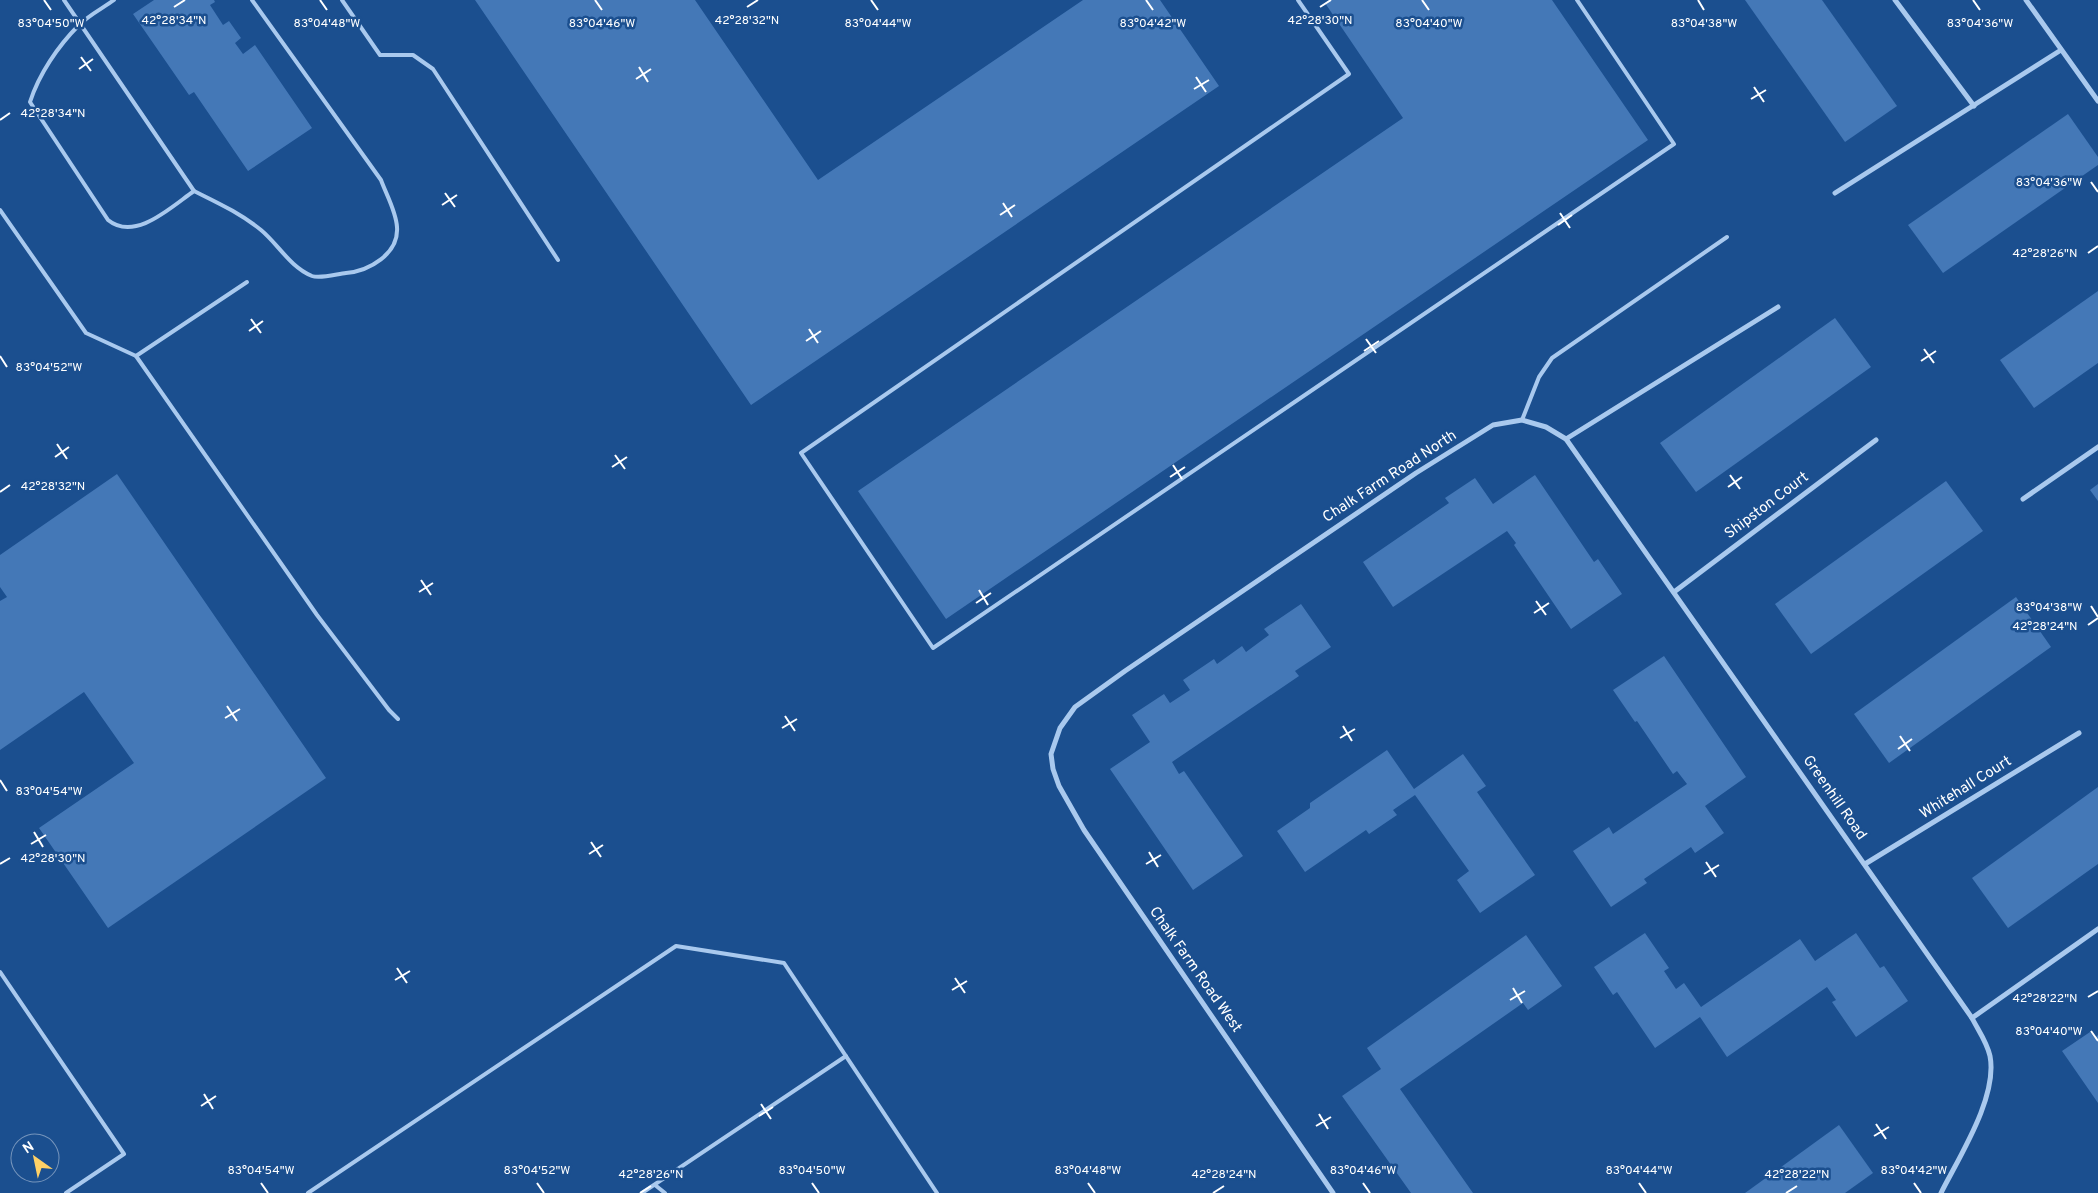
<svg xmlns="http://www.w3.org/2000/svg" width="2098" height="1193" font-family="Overpass,sans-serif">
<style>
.building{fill:#4478b7}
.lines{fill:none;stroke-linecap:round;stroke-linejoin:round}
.lane{stroke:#a9c9ee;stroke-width:4}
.street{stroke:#a9c9ee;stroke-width:5}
.ticks{fill:none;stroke:#fff;stroke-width:2}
.labels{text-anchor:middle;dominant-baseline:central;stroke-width:5;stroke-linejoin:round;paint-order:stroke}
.street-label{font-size:15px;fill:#fff;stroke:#1b4f8f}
.ticks-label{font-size:12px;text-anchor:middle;fill:#fff;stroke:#1b4f8f;stroke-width:5;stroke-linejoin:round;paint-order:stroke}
</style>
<rect width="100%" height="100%" fill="#1b4f8f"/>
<g class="building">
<path d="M154,0H214L215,2L210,5L223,25L229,21L241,38L235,43L243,54L255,45L312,128L248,171L194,92L189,95L133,14Z"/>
<path d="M475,0H695L818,180L1083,0H1160L1219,86L751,405Z"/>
<path d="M1329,0H1552L1648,140L946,619L858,491L1403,118L1325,3Z"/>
<path d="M1745,0H1822L1897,106L1845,142Z"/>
<path d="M2068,114L2098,157V165L1943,273L1908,225Z"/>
<path d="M2098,291V363L2034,408L2000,360Z"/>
<path d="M1835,318L1871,367L1696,492L1660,443Z"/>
<path d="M117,474L326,778L108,928L39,828L134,763L84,692L0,750V601L7,597L0,587V555Z"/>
<path d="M1535,475L1594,562L1598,559L1622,594L1571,629L1514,545L1516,543L1507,531L1393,607L1363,562L1449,503L1445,498L1475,478L1493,504Z"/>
<path d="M1946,481L1983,531L1811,654L1775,604Z"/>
<path d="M2098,484V501L2090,490Z"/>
<path d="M2016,597L2051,647L1889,763L1854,714Z"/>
<path d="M1301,604L1331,647L1295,671L1299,676L1172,762L1179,774L1184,771L1243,856L1193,890L1110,769L1150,742L1132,715L1164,694L1170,703L1190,690L1183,680L1214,659L1217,664L1242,646L1246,652L1269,635L1264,629Z"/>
<path d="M1664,656L1746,777L1705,806L1724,833L1695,853L1691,847L1644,879L1647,883L1611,907L1573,851L1609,827L1613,834L1687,784L1677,771L1673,774L1637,721L1635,722L1613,690Z"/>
<path d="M1387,750L1414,789L1463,754L1486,786L1477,792L1535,875L1480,913L1457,880L1469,871L1415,795L1393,810L1397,815L1369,834L1366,830L1305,872L1277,831L1310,808V803Z"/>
<path d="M2098,787V864L2008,928L1972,878Z"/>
<path d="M1645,933L1669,968L1664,971L1676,989L1684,983L1701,1007L1800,939L1815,961L1856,933L1880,968L1884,966L1908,1001L1856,1037L1832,1002L1836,1000L1827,987L1727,1057L1700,1017L1655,1048L1617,992L1613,995L1594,967Z"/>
<path d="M1526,935L1562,986L1528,1010L1523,1003L1400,1089L1473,1193H1411L1342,1096L1381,1069L1367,1048Z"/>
<path d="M2090,1032L2095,1038L2098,1035V1103L2062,1051Z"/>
<path d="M1839,1125L1873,1173L1845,1193H1745Z"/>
</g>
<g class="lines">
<g class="lane">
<path d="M64,0L194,191"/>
<path d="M114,0C103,8 89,15 79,25C58,46 39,74 30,102L108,220C135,242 171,207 194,191C218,203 240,213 261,230C278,244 290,267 312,276C320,279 337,274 346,273C369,271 399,254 397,227C396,211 386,194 381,180L252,0"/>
<path d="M342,0L380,55H413L433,69L558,260"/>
<path d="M1298,0L1349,74L801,453L933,648L1674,144L1577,0"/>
<path d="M0,210L86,333L136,356L317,615L389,710L398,719"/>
<path d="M136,356L247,282"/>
<path d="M1522,420L1539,377L1552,358L1727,237"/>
<path d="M0,972L124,1154L66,1193"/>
<path d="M655,1185L665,1193"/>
<path d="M308,1193L676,946L784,963L937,1193"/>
<path d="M642,1193L846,1056"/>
</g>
<g class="street">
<path d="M1895,0L1974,106"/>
<path d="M2026,0L2098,101"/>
<path d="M1835,193L2061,50"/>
<path d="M1566,439L1778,307"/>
<path d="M2023,499L2098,447"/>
<path d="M1674,592L1876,440"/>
<path d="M1865,864L2079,733"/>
<path d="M1972,1018L2098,929"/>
<path d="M1333,1193L1084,830L1059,786L1053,769L1051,754L1060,728L1075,707L1125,671L1416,473L1493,425L1522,420L1546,427L1566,439L1972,1018C1978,1030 1987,1042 1990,1056C1998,1097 1959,1157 1941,1193"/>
</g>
</g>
<path class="ticks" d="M44,0L51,10M320,0L327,10M595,0L602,10M871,0L878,10M1146,0L1153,10M1422,0L1429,10M1698,0L1704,10M1973,0L1980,10M174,7L185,0M747,7L758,0M1320,7L1331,0M81,57L91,71M639,67L648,82M79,69L93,59M1196,77L1206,92M636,79L651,69M1754,87L1764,102M1194,89L1209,80M1751,99L1766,90M0,120L10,113M2091,182L2098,192M445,193L455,207M1003,203L1012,217M442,205L457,195M1560,213L1570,228M1000,215L1015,205M1558,225L1572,215M2088,253L2098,246M251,319L261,333M809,329L818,343M249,331L263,321M1366,339L1376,353M806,341L821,331M1924,349L1934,363M1364,351L1379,341M0,356L7,367M1921,361L1936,351M57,444L67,459M615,455L625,469M55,457L69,447M1173,465L1182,479M612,467L627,457M1730,475L1740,489M1170,477L1185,467M1728,487L1742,477M0,492L10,485M421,580L431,595M979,590L988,605M419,592L433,583M1536,601L1546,615M976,603L991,593M2091,606L2098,617M1534,613L1549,603M2088,625L2098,618M227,706L237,721M785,716L795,731M225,718L240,709M1343,726L1352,741M782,728L797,719M1900,736L1910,751M1340,738L1355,729M1898,749L1912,739M0,780L7,791M34,832L43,847M591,842L601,857M31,844L46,835M1149,852L1158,867M589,854L603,845M1706,862L1716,877M0,864L10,858M1146,864L1161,855M1704,874L1719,865M397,968L407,983M955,978L965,993M395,980L410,971M1513,988L1522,1003M952,990L967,981M2088,997L2098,991M1510,1000L1525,991M2091,1031L2098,1041M204,1094L213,1109M761,1104L771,1119M201,1106L216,1096M1319,1114L1328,1129M759,1116L773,1107M1876,1124L1886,1139M1316,1126L1331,1117M1874,1136L1889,1127M261,1183L268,1193M537,1183L544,1193M812,1183L819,1193M1088,1183L1095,1193M1363,1183L1370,1193M1639,1183L1646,1193M1914,1183L1921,1193M640,1193L651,1186M1213,1193L1224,1186M1786,1193L1797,1186"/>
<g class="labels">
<g class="street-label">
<text transform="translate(1390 477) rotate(-33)">Chalk Farm Road North</text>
<text transform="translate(1767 506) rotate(-37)">Shipston Court</text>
<text transform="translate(1966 788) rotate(-32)">Whitehall Court</text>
<text transform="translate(1834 798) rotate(55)">Greenhill Road</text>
<text transform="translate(1195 970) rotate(55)">Chalk Farm Road West</text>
</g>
</g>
<g class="ticks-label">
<text x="174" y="24">42°28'34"N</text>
<text x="747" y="24">42°28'32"N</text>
<text x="1320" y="24">42°28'30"N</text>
<text x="1704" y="27">83°04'38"W</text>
<text x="1980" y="27">83°04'36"W</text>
<text x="51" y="27">83°04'50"W</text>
<text x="327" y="27">83°04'48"W</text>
<text x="602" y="27">83°04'46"W</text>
<text x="878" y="27">83°04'44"W</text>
<text x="1153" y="27">83°04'42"W</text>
<text x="1429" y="27">83°04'40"W</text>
<text x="53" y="117">42°28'34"N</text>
<text x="2049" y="186">83°04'36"W</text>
<text x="2045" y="257">42°28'26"N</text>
<text x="49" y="371">83°04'52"W</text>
<text x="53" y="490">42°28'32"N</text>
<text x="2049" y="611">83°04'38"W</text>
<text x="2045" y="630">42°28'24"N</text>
<text x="49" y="795">83°04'54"W</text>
<text x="53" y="862">42°28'30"N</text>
<text x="2045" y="1002">42°28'22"N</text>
<text x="2049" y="1035">83°04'40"W</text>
<text x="261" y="1174">83°04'54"W</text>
<text x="537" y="1174">83°04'52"W</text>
<text x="812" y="1174">83°04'50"W</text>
<text x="1088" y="1174">83°04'48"W</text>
<text x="1363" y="1174">83°04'46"W</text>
<text x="1639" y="1174">83°04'44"W</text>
<text x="1914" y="1174">83°04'42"W</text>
<text x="651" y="1178">42°28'26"N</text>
<text x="1224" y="1178">42°28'24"N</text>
<text x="1797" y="1178">42°28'22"N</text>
</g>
<g transform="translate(35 1158) rotate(327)"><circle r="24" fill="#1b4f8f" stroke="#7695bc"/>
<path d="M0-4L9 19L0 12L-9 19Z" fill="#ffd166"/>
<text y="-8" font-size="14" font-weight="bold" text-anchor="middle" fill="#ffffff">N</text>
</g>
</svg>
